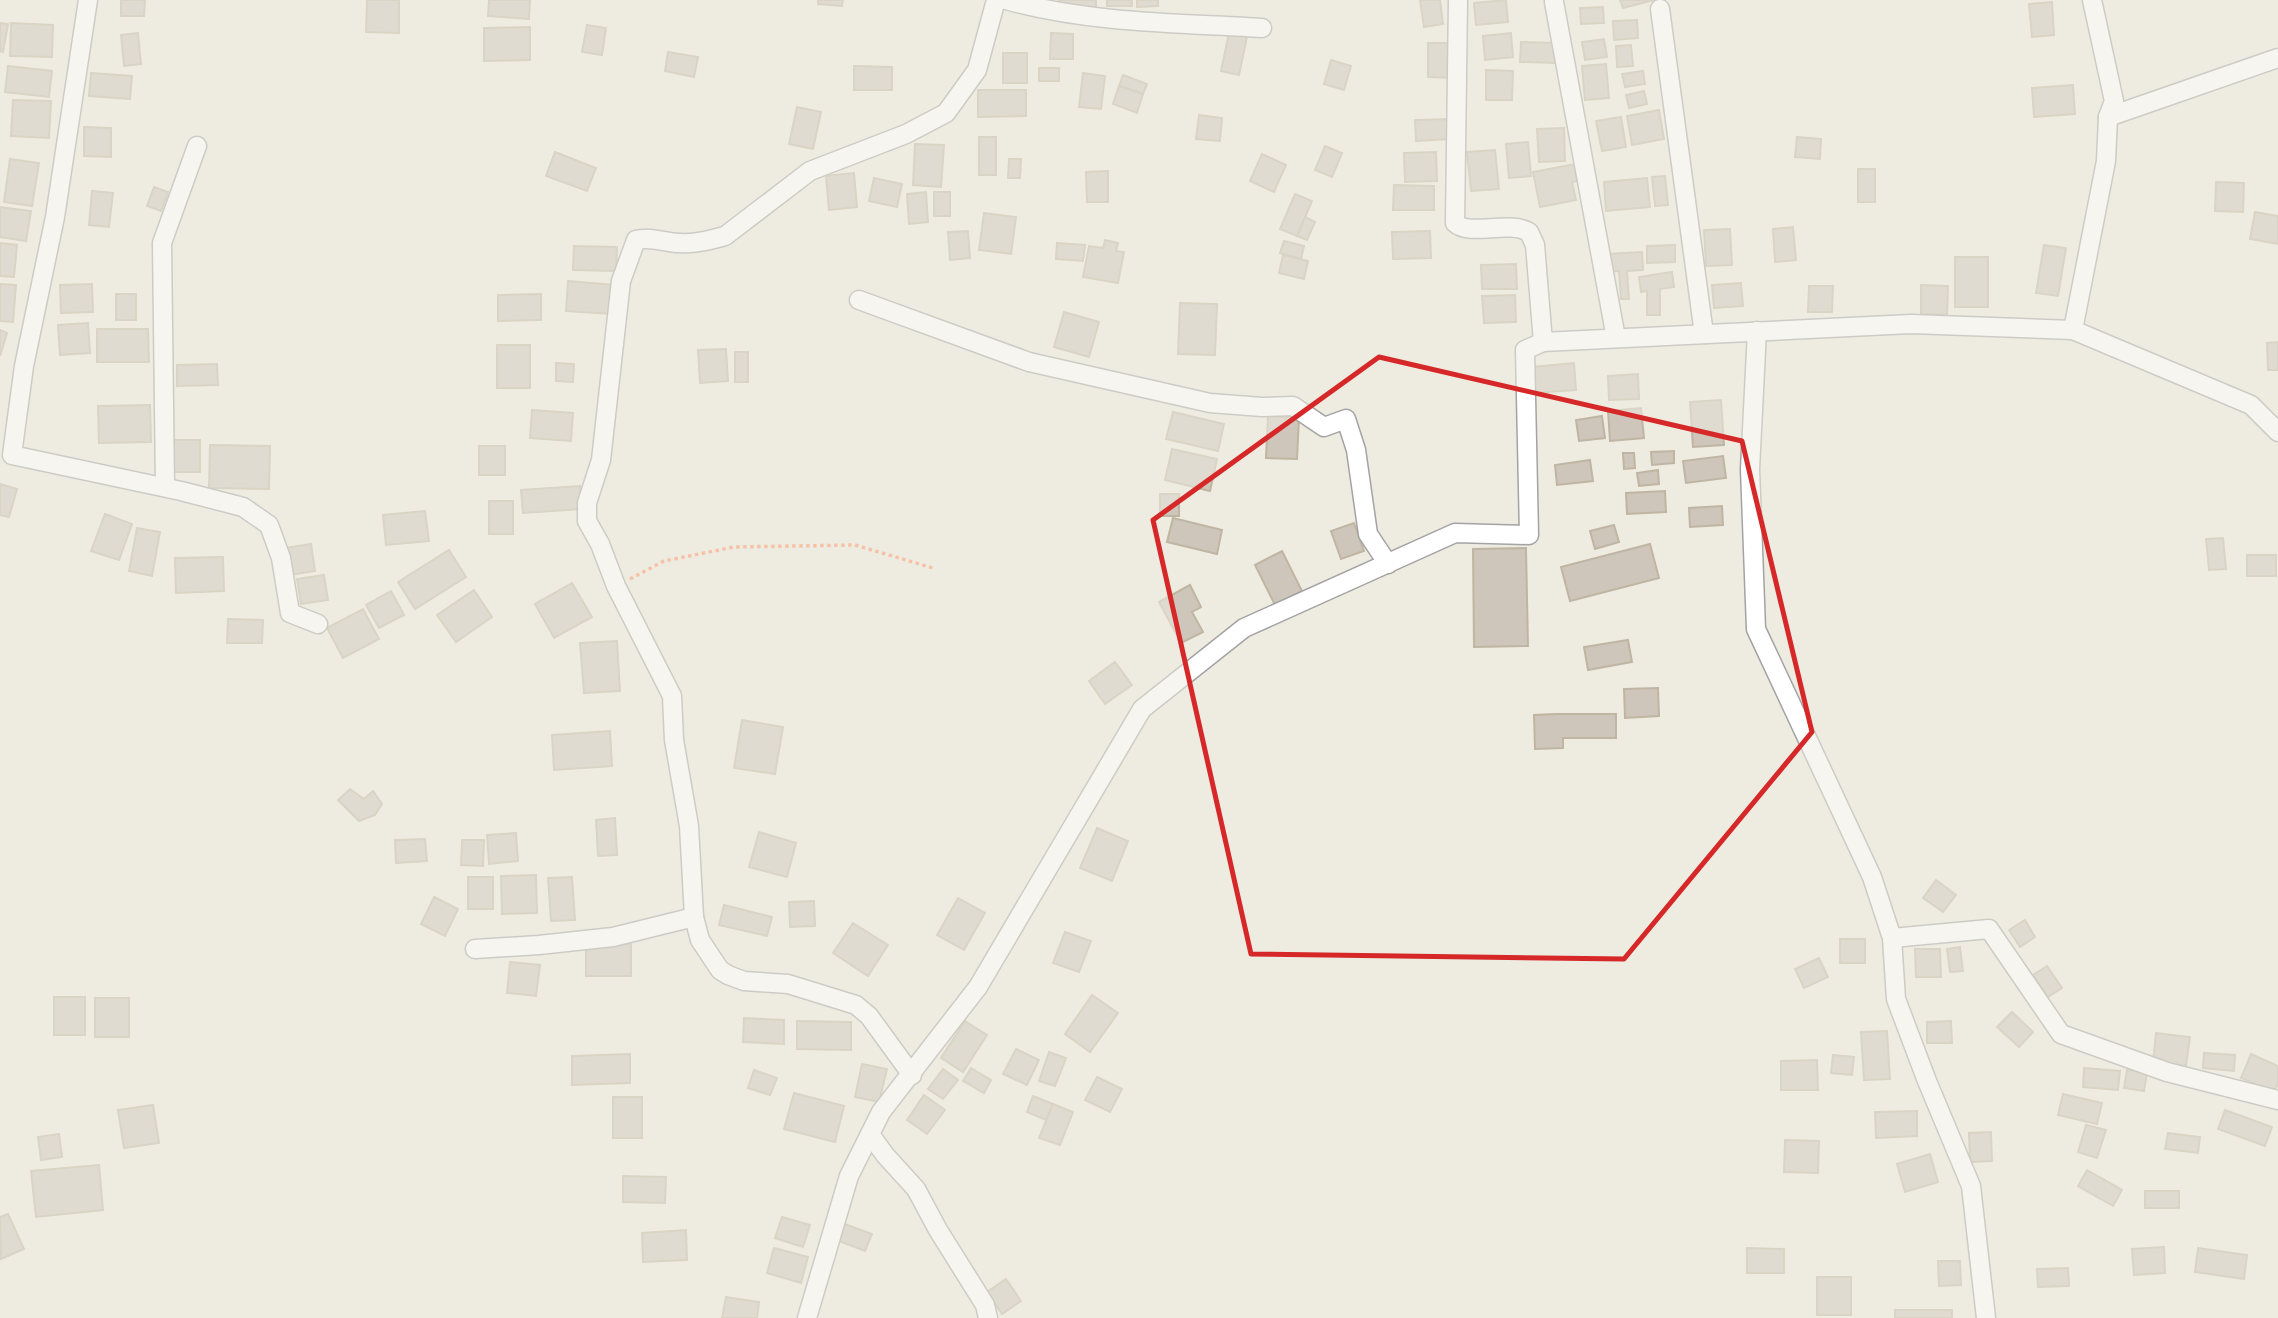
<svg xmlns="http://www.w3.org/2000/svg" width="2278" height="1318" font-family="'Roboto Condensed',sans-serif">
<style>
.building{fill:#cec6ba;stroke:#c0b5a2;stroke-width:2}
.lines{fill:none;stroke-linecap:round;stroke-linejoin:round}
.street-casing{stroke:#a3a3a3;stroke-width:21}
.path{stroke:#ff8f61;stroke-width:3.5;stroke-dasharray:3.5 3.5;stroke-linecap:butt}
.street{stroke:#fff;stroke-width:18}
.marked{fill:none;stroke:#d62828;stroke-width:5;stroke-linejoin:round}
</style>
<rect width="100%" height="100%" fill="#eeece1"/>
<g class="building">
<path d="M121,0H145L144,16H121Z"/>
<path d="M367,0H399V33L366,32Z"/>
<path d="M489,0H530L529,19L488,16Z"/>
<path d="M818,0H843L842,6L818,4Z"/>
<rect x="1059" y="0" width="37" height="8"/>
<rect x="1107" y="0" width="25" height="6"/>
<path d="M1137,0H1158V6L1137,7Z"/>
<path d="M1420,0H1440L1443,24L1424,27Z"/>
<path d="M1506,0L1508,22L1476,25L1474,3Z"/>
<path d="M1620,0H1654L1623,8Z"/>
<path d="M2052,2L2054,35L2032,37L2029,4Z"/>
<path d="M1603,7L1604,23L1581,24L1580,8Z"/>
<path d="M1637,20L1638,38L1614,40L1613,21Z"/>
<path d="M0,23L8,24L3,52L0,51Z"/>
<path d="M11,23L53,25L52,57L10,56Z"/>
<path d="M587,25L606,28L602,55L582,52Z"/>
<path d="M530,27V60L484,61V28Z"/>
<path d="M1230,28L1248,32L1239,75L1221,71Z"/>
<path d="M138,33L141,64L124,66L121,35Z"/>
<path d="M1051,33L1073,34V59H1050Z"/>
<path d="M1511,33L1513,57L1485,60L1483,36Z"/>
<path d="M1604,39L1607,57L1585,60L1582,42Z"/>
<path d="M1521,42L1556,43L1555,63L1520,62Z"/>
<path d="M1428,43H1454L1453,78L1428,77Z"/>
<path d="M1631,45L1633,66L1617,67L1616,46Z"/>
<path d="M668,52L698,57L694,77L665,71Z"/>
<rect x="1003" y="53" width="24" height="30"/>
<path d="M1331,60L1351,66L1344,90L1324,84Z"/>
<path d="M1606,64L1609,98L1585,100L1582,66Z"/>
<path d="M8,66L52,71L49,97L5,92Z"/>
<path d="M854,66L892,67V90H854Z"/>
<rect x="1039" y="68" width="20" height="13"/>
<path d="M1486,70L1513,71L1512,100H1486Z"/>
<path d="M1643,71L1645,84L1625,87L1622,74Z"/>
<path d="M91,73L132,76L130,99L89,96Z"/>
<path d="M1083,73L1105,76L1101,109L1079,107Z"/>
<path d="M1123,75L1147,84L1143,94L1119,86Z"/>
<path d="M2073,85L2075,114L2034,117L2032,88Z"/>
<path d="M1119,86L1143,94L1137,113L1113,104Z"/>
<path d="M978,90H1026V116L978,117Z"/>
<path d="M1644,91L1647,104L1629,108L1626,95Z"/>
<path d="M13,100L51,101L49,138L11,136Z"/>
<path d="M797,107L821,112L813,149L789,144Z"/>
<path d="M1659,110L1664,139L1632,145L1627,116Z"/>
<path d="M1199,115L1222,118L1220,141L1196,139Z"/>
<path d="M1621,117L1626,147L1602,151L1596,121Z"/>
<path d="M1451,119V139L1416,141L1415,120Z"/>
<path d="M84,127L111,128V157L84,156Z"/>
<path d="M1564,128L1565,161L1539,162L1537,129Z"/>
<rect x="979" y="137" width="17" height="38"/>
<path d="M1797,137L1821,139L1820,159L1795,157Z"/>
<path d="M1528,142L1531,176L1509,178L1506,144Z"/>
<path d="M915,144L944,145L941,187L913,185Z"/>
<path d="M1325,146L1342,153L1332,177L1315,170Z"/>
<path d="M1495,150L1499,189L1471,191L1467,152Z"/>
<path d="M555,152L596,168L587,191L546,176Z"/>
<path d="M1436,152L1437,181L1405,182L1404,153Z"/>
<path d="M1262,154L1286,165L1274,192L1250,181Z"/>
<path d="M10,159L39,163L32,206L4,202Z"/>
<path d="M1009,159H1021L1020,178H1008Z"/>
<path d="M1581,163L1584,180L1572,182L1576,200L1540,207L1533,172Z"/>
<rect x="1858" y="169" width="17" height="33"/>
<path d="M1108,171V202H1087L1086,172Z"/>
<path d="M854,173L857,207L829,210L826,176Z"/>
<path d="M1665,176L1668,205L1655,206L1652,177Z"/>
<path d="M874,178L902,184L897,207L869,201Z"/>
<path d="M1647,178L1650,207L1606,211L1604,182Z"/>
<path d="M2216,182L2244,183L2243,212L2215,211Z"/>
<path d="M1394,185L1434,186V210H1393Z"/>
<path d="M154,187L168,192L161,211L147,206Z"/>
<path d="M92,191L113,193L109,227L89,225Z"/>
<path d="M926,192L928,222L909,224L907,194Z"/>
<rect x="934" y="192" width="16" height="24"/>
<path d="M1295,194L1312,201L1297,236L1280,229Z"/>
<path d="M0,207L31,211L26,241L0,237Z"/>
<path d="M2255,212L2278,216V244L2250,239Z"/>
<path d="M984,213L1016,217L1011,254L979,250Z"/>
<path d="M1305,217L1315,222L1307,240L1297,236Z"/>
<path d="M1793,227L1796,260L1775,262L1773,229Z"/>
<path d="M1730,229L1732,265L1706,266L1704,230Z"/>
<path d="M968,231L970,258L950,260L948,232Z"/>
<path d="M1430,231L1431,258L1393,259L1392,232Z"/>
<path d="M1105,240L1118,243L1116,251L1124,252L1118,283L1083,277L1089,246L1103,248Z"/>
<path d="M1284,241L1304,246L1301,259L1280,253Z"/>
<path d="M0,243L17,245L14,277L0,276Z"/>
<path d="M1057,243L1085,245L1083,261L1056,259Z"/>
<path d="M1675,245V262L1647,263V246Z"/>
<path d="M2044,245L2066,248L2058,296L2036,293Z"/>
<path d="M574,246L617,247L616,271L573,270Z"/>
<path d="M1642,252L1643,270L1627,271L1629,299H1621L1619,271L1607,272L1606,254Z"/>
<path d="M1283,255L1308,261L1304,279L1279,273Z"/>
<rect x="1955" y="257" width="33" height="50"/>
<path d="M1516,264L1517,289H1482L1481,265Z"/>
<path d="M1672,272L1674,287L1660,289V315H1647V291L1641,292L1639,277Z"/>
<path d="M568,281L614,285L612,314L566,311Z"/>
<path d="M1741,283L1743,306L1714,308L1712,285Z"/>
<path d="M0,284L16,285L13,322L0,321Z"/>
<path d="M92,284L93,312L61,313L60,285Z"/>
<path d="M1921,285L1948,286L1947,315L1921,314Z"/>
<path d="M1809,286H1833L1832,312H1808Z"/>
<rect x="116" y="294" width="20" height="26"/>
<path d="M541,294V320L498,321V295Z"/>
<path d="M1515,295L1516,322L1484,323L1482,296Z"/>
<path d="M1180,303L1217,304L1215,355L1178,354Z"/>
<path d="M1064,312L1099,322L1089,357L1054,347Z"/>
<path d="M88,323L90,353L60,355L58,325Z"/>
<path d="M97,329H148L149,362H97Z"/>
<path d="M0,330L7,333L0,356Z"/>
<path d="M2278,342V370H2268L2267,343Z"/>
<rect x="497" y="345" width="33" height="43"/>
<path d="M726,349L728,381L700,383L698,350Z"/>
<rect x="735" y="352" width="13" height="30"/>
<path d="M556,363L574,364L573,382L556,381Z"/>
<path d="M1574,363L1576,390L1534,393L1532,367Z"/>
<path d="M217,364L218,385L177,386V365Z"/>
<path d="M1638,374L1639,399L1609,400L1608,376Z"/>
<path d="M1721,400L1724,445L1693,447L1690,402Z"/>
<path d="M150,405L151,442L99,443L98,406Z"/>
<path d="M1641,408L1644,438L1610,441L1608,411Z"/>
<path d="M532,410L573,413L571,441L530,438Z"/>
<path d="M1173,412L1224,424L1218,451L1166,439Z"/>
<path d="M1268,416L1299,418L1297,459L1266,458Z"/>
<path d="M1602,416L1605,438L1579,441L1576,420Z"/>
<rect x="173" y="440" width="27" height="32"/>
<path d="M210,445L270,446L269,489L209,488Z"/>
<rect x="479" y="446" width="26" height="29"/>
<path d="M1172,449L1217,459L1210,491L1165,480Z"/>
<path d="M1674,451V463L1652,465L1651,452Z"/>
<path d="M1623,453H1634L1635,468L1624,469Z"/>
<path d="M1723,456L1726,478L1686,483L1683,461Z"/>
<path d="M1590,460L1593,481L1557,485L1555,465Z"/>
<path d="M1658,470L1659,484L1639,486L1637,473Z"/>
<path d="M0,484L17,489L9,517L0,515Z"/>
<path d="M580,486L582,509L523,513L521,490Z"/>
<path d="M1665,491L1666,512L1627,514L1626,493Z"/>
<rect x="1160" y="494" width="19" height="22"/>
<rect x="489" y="501" width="24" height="33"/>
<path d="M1722,506L1723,525L1690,527L1689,508Z"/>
<path d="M425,511L429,541L386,545L383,515Z"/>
<path d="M105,514L132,524L119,560L91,551Z"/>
<path d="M1173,518L1222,530L1217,554L1167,542Z"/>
<path d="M1354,523L1364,551L1341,559L1331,531Z"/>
<path d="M1614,525L1619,542L1595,549L1590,531Z"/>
<path d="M137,528L160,532L152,576L129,571Z"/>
<path d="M2223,538L2226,569L2209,570L2206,539Z"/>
<path d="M311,544L315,571L289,575L285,548Z"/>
<path d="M1650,544L1659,578L1570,601L1561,567Z"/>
<path d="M1526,548L1528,646L1474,647L1473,549Z"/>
<path d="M449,550L466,577L415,609L398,582Z"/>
<path d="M1282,551L1302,591L1275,605L1255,565Z"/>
<rect x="2247" y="555" width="29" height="21"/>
<path d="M223,557L224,591L176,593L175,558Z"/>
<path d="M324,575L328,600L301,604L297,579Z"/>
<path d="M572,583L592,617L554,638L535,604Z"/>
<path d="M1190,585L1201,607L1192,612L1203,632L1181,643L1159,602Z"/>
<path d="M474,590L492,617L456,642L437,615Z"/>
<path d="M391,591L404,615L379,628L366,605Z"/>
<path d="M363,609L379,639L343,658L327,628Z"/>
<path d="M228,619L263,620L262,643H227Z"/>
<path d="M1628,640L1632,662L1588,670L1584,647Z"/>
<path d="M617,641L620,691L584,693L580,643Z"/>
<path d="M1115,662L1132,685L1105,704L1089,681Z"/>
<path d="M1658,688L1659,716L1625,718L1624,689Z"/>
<path d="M1556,714H1616V738H1563V748L1535,749L1534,715Z"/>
<path d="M742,720L783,727L775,774L734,768Z"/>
<path d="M610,731L612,766L554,770L552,735Z"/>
<path d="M350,789L364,799L373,791L382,804L375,815L359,821L338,800Z"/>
<path d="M615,818L617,855L598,856L596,820Z"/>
<path d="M1097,828L1128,841L1112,881L1080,868Z"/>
<path d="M759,832L796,843L787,877L749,867Z"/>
<path d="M516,833L518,861L489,864L487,835Z"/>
<path d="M425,839L427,861L396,863L395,840Z"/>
<path d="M462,840H484L483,866L461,865Z"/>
<path d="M536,875L537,913L502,914L501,876Z"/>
<rect x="468" y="877" width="25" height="32"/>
<path d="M572,877L575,920L551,921L548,878Z"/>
<path d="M1936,880L1956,895L1943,912L1923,898Z"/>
<path d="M434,897L458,909L445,936L421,924Z"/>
<path d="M958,898L985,913L964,950L937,935Z"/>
<path d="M814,901L815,926L790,927L789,902Z"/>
<path d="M724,905L772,917L767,936L719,925Z"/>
<path d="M2025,920L2035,937L2020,947L2009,930Z"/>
<path d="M853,923L888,945L868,976L833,953Z"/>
<path d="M1065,932L1091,941L1079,972L1053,963Z"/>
<rect x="1840" y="939" width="25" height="24"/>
<rect x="586" y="944" width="45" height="32"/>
<path d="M1960,947L1963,971L1950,972L1947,949Z"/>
<path d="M1915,949H1940L1941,977H1916Z"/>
<path d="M1819,958L1828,977L1804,988L1795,969Z"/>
<path d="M510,962L540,965L536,996L507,993Z"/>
<path d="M2047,966L2062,988L2048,997L2033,975Z"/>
<path d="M1092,995L1118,1013L1090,1052L1065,1034Z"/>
<rect x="54" y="997" width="31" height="38"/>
<rect x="95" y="998" width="34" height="39"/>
<path d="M2012,1012L2033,1032L2019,1047L1997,1027Z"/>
<path d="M744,1018L784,1020V1044L743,1042Z"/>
<path d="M797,1021L851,1022V1050L797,1049Z"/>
<path d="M965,1021L987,1035L963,1072L941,1058Z"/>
<path d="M1951,1021L1952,1043H1927V1022Z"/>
<path d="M1887,1031L1890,1079L1864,1080L1861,1032Z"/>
<path d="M2156,1033L2190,1037L2186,1066L2153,1062Z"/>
<path d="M1016,1049L1039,1060L1027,1085L1003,1074Z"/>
<path d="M1049,1052L1066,1058L1055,1086L1039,1081Z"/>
<path d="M2204,1053L2235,1055L2234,1071L2203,1068Z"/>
<path d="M630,1054V1083L572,1085V1056Z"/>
<path d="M2251,1054L2278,1066V1083L2274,1092L2241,1078Z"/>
<path d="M1833,1055L1854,1057L1852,1075L1831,1073Z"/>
<path d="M1817,1060L1818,1090H1781V1061Z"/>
<path d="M862,1064L887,1069L879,1102L855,1097Z"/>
<path d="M971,1068L991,1080L984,1093L963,1081Z"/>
<path d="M2084,1068L2120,1071L2118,1090L2083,1087Z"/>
<path d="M943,1069L958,1080L943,1099L928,1089Z"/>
<path d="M754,1070L777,1078L770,1095L748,1088Z"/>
<path d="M2127,1070L2147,1072L2144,1091L2124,1088Z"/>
<path d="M1097,1077L1122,1089L1110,1112L1085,1100Z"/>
<path d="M794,1093L844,1106L835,1142L784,1129Z"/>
<path d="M2063,1094L2102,1103L2097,1124L2058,1115Z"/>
<path d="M924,1095L945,1110L927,1134L907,1120Z"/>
<path d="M1033,1096L1053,1104L1046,1120L1027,1112Z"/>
<rect x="613" y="1097" width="29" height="41"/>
<path d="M1053,1104L1073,1112L1060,1145L1039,1138Z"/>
<path d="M153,1105L159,1143L124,1148L118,1110Z"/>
<path d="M2225,1110L2272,1127L2265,1146L2218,1129Z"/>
<path d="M1917,1111V1136L1876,1138L1875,1112Z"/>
<path d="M2086,1125L2106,1130L2097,1158L2078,1152Z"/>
<path d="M1991,1132L1992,1161L1970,1162L1969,1133Z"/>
<path d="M2168,1133L2200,1137L2198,1153L2165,1149Z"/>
<path d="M59,1134L62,1157L41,1160L38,1137Z"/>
<path d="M1785,1140L1819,1141L1818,1173L1784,1172Z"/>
<path d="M1930,1154L1938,1182L1905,1192L1897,1164Z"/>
<path d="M99,1165L103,1210L36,1217L31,1171Z"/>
<path d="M2087,1170L2122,1190L2113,1206L2078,1186Z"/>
<path d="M623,1176L666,1177L665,1203L623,1202Z"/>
<rect x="2145" y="1191" width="34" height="17"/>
<path d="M8,1214L24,1249L1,1259L0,1217Z"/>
<path d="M782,1217L810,1225L803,1247L775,1238Z"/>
<path d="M842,1223L872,1234L865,1251L836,1240Z"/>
<path d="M686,1230L687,1260L643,1262L642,1233Z"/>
<path d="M2164,1247L2165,1273L2134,1275L2132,1249Z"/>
<path d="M774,1248L808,1257L801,1283L767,1273Z"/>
<path d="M1747,1248L1784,1249V1273H1747Z"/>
<path d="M2198,1248L2247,1255L2244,1279L2195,1272Z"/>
<path d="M1938,1261H1960L1961,1285L1939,1286Z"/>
<path d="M2068,1268L2069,1286L2038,1287L2037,1269Z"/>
<rect x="1817" y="1277" width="34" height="38"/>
<path d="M1006,1279L1021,1301L1002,1314L987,1292Z"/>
<path d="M726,1297L759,1302L757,1318H722Z"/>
<rect x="1895" y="1310" width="57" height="8"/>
</g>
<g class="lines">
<defs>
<g id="street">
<path d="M88,0L55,217L24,366L12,455L181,491L243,507L269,525L281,558L290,613L318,624"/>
<path d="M1006,0C1089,23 1177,23 1262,28"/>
<path d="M1458,0L1455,223C1470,237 1508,220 1529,232L1535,245L1543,342L1911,324L2073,330L2251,405L2278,432"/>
<path d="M1554,2L1616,338"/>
<path d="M1660,9L1704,334"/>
<path d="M2108,117L2278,58"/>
<path d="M859,300L1029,362L1210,403L1262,407L1293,406L1324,427L1346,419L1356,450L1368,534L1388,564"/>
<path d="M2073,330L2106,161L2108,117L2114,101L2092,0"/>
<path d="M1757,331L1750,469L1756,629L1872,877L1892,938L1896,999L1927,1081L1971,1186L1986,1318"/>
<path d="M165,487L162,243L197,146"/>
<path d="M1892,938L1989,929L2061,1034L2167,1072L2278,1100"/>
<path d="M475,949L539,945L613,937L694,917"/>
<path d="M912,1075L869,1016L856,1005L788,984L744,981L728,975L720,970L700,940L694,917L689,826L674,740L672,696L616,586L600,544L587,521V503L601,460L621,281L636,240C651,236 665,243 680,243C695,244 710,240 725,236L810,171L906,134L946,113L977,70L996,0"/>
<path d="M870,1134L885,1155L916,1189L938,1230L985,1305L988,1318"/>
<path d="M807,1318L849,1176L881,1112L978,987L1142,709L1244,628L1455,533L1529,535L1525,350L1543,342"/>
</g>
</defs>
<use href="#street" class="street-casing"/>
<path class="path" d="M630,579L664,561L734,547L855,545L933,568"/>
<use href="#street" class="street"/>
</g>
<path d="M0 0H2278V1318H0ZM1379,357L1742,441L1812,732L1624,959L1251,954L1153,520Z" fill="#eeece1" fill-opacity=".55" fill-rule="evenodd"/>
<path class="marked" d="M1379,357L1742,441L1812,732L1624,959L1251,954L1153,520Z"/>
</svg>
